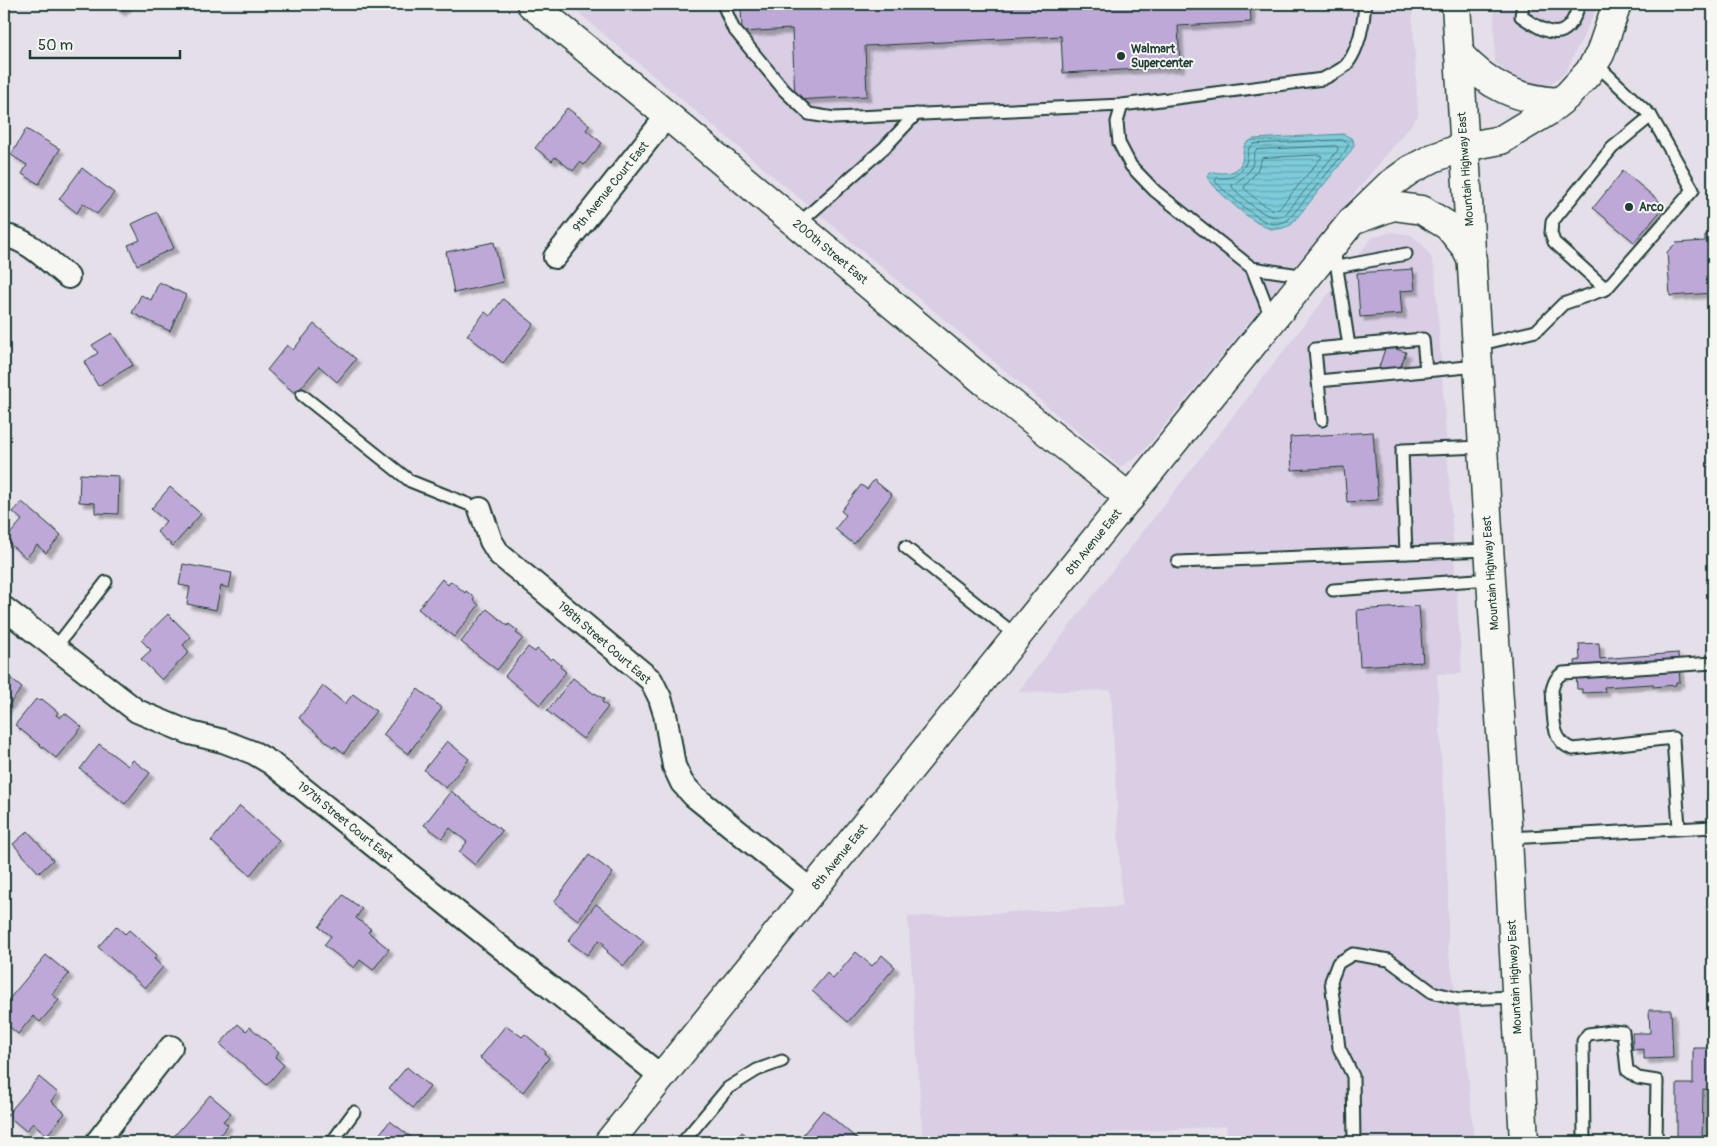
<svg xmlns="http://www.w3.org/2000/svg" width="1717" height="1146" font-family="Pangolin,sans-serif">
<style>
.built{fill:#d9cee4}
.water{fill:url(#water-rules);stroke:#579398}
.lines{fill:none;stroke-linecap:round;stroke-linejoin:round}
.shore{stroke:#457677;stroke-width:1}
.building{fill:#bda8d7;stroke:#1f3d34;filter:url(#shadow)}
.lane-casing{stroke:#1f3d34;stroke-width:15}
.street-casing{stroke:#1f3d34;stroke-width:26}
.secondary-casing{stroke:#1f3d34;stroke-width:31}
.primary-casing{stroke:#1f3d34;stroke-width:31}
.lane{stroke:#f6f6f2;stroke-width:11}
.street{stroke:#f6f6f2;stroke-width:22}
.secondary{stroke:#f6f6f2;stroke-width:28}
.primary{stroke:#f6f6f2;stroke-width:28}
.poi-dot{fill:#1f3d34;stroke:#f6f6f2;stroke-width:2}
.labels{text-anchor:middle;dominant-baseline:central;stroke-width:4;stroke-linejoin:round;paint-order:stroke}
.poi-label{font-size:12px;font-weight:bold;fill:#1f3d34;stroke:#f6f6f2;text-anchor:start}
.street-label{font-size:12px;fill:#1f3d34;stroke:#f6f6f2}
</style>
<defs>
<pattern id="water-rules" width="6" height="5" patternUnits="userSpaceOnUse" patternTransform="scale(1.25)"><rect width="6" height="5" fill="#7dccdb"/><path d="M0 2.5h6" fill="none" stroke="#66a7b2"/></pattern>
<filter id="shadow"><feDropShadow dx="4.5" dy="4.5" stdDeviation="1" flood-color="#0004"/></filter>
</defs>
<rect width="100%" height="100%" fill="#e5dfea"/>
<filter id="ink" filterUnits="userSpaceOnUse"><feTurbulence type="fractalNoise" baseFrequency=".02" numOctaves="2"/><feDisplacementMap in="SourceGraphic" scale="10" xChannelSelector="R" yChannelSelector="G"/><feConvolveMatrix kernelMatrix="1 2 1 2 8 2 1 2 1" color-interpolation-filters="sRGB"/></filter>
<g filter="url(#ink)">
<g class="built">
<path d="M568,4H1412L1418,116L1141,454L1120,467Z"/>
<path d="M1494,4H1598L1592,18L1565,73L1547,86L1520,84L1495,62Z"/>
<path d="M1391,232L1411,235L1422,244L1431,257L1435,270L1462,674H1437L1448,891V949L1466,1051L1474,1142H1227L1226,1126L960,1142H923L908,917L1122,907L1111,690L1018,692L1372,238Z"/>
</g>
<path class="water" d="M1343,134L1353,139L1354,146L1348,155L1291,225C1283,228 1277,231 1268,228C1253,224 1215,190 1207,177L1210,172C1222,173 1237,176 1242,161C1243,156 1243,150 1245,144L1253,139Z"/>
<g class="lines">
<g class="shore">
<path d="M1342,140L1349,144L1344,153L1288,220C1282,223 1276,225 1269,223C1258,220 1222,190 1215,181L1217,178C1229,178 1238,178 1245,165C1248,160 1247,153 1249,148L1254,144Z"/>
<path d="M1336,146L1338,147V150L1284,216C1266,222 1244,199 1232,187V185C1240,180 1251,173 1253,162C1254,157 1253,155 1256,150Z"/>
<path d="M1319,155L1322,156L1321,158L1279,209C1267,212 1253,196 1244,188L1245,186L1257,171L1262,158Z"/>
</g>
</g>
<g class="building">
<path d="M111,4H128L121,12Z"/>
<path d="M741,4H1250L1251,22L1178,26L1180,67L1063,73L1061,36L865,46L867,96L795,100L792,29L742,32Z"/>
<path d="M567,108L590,125L586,130L602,143L584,165L580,162L573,171L555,157L552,161L535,148Z"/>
<path d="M26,129L60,149L39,184L22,174L27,165L11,155Z"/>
<path d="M82,168L114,193L97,214L83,203L77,213L59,199Z"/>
<path d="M1623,171L1665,206L1634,242L1593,208Z"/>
<path d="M157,212L174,248L137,265L128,245L140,240L132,224Z"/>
<path d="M1713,234V293L1670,296L1667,252L1676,243L1705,241V235Z"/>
<path d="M494,242L503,282L454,293L446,252Z"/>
<path d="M1413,269L1415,290L1400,291L1402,314L1360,317L1357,273Z"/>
<path d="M159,282L186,295L170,331L132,313L141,295L151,300Z"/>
<path d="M503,299L534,324L503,363L467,335L485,312L490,316Z"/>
<path d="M314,324L356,359L337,382L319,366L296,394L267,370L287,345L293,350Z"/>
<path d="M112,333L133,365L98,386L84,362L98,353L92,345Z"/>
<path d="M1386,346L1406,352L1398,374L1379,367Z"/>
<path d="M1373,432L1378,500L1347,502L1344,467L1292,470L1290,437Z"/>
<path d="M80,474L119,476L118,514L95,513V503L79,502Z"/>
<path d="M874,480L892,495L854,544L835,529L846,515L841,511L861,485L867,489Z"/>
<path d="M170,487L201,514L173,546L157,532L166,521L151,509Z"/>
<path d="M22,502L61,535L46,553L37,545L26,558L5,540L22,520L13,512Z"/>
<path d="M183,564L232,573L229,588L221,586L216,610L187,604L190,587L179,585Z"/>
<path d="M442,579L448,585L451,581L465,593L466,591L475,598L473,600L479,605L454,637L418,609Z"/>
<path d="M1419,606L1423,662L1360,666L1357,610Z"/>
<path d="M487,609L508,626L509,624L518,631L516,633L523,638L497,670L461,642Z"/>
<path d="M168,614L191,637L183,645L189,652L162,680L141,659L151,650L141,640Z"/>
<path d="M1599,643L1600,659L1678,653L1680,682H1676V685L1653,687V684L1604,687L1605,692L1582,693V689H1577L1575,661L1580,660L1579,644Z"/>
<path d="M528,647L535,652L537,649L551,660L553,658L561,665L560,667L566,672L540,705L505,676Z"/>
<path d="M4,673L22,688L4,711Z"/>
<path d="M573,678L594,694L595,693L604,699L602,702L608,707L583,739L547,711Z"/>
<path d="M323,686L345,704L353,694L376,711L344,753L335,746L334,748L299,718Z"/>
<path d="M418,689L442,708L408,754L383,735Z"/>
<path d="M36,699L40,701L42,699L58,712L56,715L60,718L65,713L82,727L56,758L15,725Z"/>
<path d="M447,741L469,759L446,788L424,770Z"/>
<path d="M99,744L128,766L133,760L150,773L125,804L80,769Z"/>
<path d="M451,791L502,831L475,865L459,852L467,842L450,828L442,838L424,825Z"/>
<path d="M240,806L279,840L250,875L211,841Z"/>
<path d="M28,831L53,860L39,873L13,844Z"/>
<path d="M589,855L613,873L578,920L554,902Z"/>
<path d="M343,895L362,909L356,918L371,929L368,932L389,949L373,970L360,960L354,968L324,945L331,936L319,927Z"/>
<path d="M596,904L644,941L624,966L607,952L608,951L603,947L605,945L599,940L587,955L568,941Z"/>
<path d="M116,926L125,934L129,930L157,955L154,959L163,967L145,988L98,947Z"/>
<path d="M856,952L872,966L882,955L895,967L848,1022L812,991L827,973L833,979Z"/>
<path d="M46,955L69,974L52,994L59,1000L40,1022L33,1016L18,1034L4,1022V1005Z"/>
<path d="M1649,1010H1671L1673,1058L1644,1059V1049L1633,1050L1632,1033H1650Z"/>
<path d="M238,1024L246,1031L250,1027L279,1052L275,1057L284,1065L267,1085L220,1044Z"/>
<path d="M506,1025L522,1037L525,1034L546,1052L545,1054L549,1058L523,1092L480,1058Z"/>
<path d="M1693,1048H1713V1090L1703,1089L1702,1142H1677V1084H1693Z"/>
<path d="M407,1067L430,1087L413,1108L389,1088Z"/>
<path d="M39,1077L58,1093L51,1101L65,1113L47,1135L33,1123L26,1131L7,1115Z"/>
<path d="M210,1095L231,1113L223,1121L228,1125L214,1142H169Z"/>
<path d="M823,1110L857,1139L854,1142H797Z"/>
<path d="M390,1121L416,1141L415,1142H373Z"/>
<path d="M742,1132L755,1142H734Z"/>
</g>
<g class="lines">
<defs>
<g id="lane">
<path d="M723,4L733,28L784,90L809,114L834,118L1122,105L1323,79C1330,75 1342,70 1347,64C1359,49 1364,22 1365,4"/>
<path d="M1523,4L1521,16C1548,35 1568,45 1579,4"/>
<path d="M1122,105L1117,122L1119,143L1131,166L1155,191L1252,268L1307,276"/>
<path d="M797,225L885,147L916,114"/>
<path d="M1334,249L1349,346"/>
<path d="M1337,267L1406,254"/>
<path d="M1252,268L1272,320"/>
<path d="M1606,289L1554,242L1551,233L1552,222L1612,148L1651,116"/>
<path d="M1477,345L1536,331L1563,304L1606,289L1693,190L1651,116L1595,63"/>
<path d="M1318,381L1315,349L1423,339L1426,371"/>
<path d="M302,395L410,481L480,509"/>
<path d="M1322,420L1318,381L1478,366"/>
<path d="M905,547L1018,637"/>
<path d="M1406,553L1489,550"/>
<path d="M1178,562L1406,553L1402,450L1483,447"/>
<path d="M1333,590L1491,579"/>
<path d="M55,648L106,582"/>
<path d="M1679,828L1673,738L1573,749C1549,742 1554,710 1552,690C1554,682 1556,677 1563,673L1713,663"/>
<path d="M1508,838L1713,827"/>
<path d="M332,1142L354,1112"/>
<path d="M683,1142L728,1088L757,1070L782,1061"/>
<path d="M1354,1142L1353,1076L1339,1048L1331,981L1338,963L1353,954L1389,960L1432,992L1459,999L1515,997"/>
<path d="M1584,1142L1583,1041L1588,1034L1611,1031L1623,1032L1627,1070L1638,1078L1657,1081L1656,1142"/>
</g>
<g id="street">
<path d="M4,236C28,238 50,263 68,277"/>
<path d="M555,257L667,116"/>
<path d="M480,509L491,541L499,554L651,680L660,698L665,714L674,766L682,783L694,796L812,891"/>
<path d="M4,608L137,711L190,733L223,741L254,753L271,763L662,1077"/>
<path d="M97,1142L171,1047"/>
</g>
<g id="secondary">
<path d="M531,4L650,101L985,382L1130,498"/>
<path d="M609,1142L1352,221L1388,186L1410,170L1433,158L1464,147L1501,140L1547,112L1568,95L1589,72L1600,54L1617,4"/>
</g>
<g id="primary">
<path d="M1456,4L1491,579L1508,838L1524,1142"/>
<path d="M1459,54C1488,86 1516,99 1559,102"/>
<path d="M1352,221L1393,206L1422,210L1448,226L1466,248L1472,260"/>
</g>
</defs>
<use href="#lane" class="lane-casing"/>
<use href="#street" class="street-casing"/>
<use href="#secondary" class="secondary-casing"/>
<use href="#primary" class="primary-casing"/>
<use href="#lane" class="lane"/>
<use href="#street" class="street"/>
<use href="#secondary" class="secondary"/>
<use href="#primary" class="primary"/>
</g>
</g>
<g class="poi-dot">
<circle cx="1121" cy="56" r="5"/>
<circle cx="1629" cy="207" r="5"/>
</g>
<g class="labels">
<g class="poi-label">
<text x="1131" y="49">Walmart<tspan x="1131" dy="14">Supercenter</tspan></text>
<text x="1639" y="207">Arco</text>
</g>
<g class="street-label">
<text transform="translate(1466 169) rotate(-94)">Mountain Highway East</text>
<text transform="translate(611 187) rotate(-51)">9th Avenue Court East</text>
<text transform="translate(830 252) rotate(40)">200th Street East</text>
<text transform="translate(1094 542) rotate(-51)">8th Avenue East</text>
<text transform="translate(1491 573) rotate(-94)">Mountain Highway East</text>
<text transform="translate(604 643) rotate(41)">198th Street Court East</text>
<text transform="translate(345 822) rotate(39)">197th Street Court East</text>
<text transform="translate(840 857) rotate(-51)">8th Avenue East</text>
<text transform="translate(1515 977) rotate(-93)">Mountain Highway East</text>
</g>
</g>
<rect width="1717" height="1146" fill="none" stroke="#f6f6f2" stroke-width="20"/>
<rect x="10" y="10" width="1697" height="1126" fill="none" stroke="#1f3d34" stroke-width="2" filter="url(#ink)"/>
<path d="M30 50v8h150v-8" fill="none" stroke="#1f3d34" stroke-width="2.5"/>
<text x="38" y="50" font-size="15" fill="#1f3d34" stroke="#f6f6f2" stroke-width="4" paint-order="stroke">50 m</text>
</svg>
